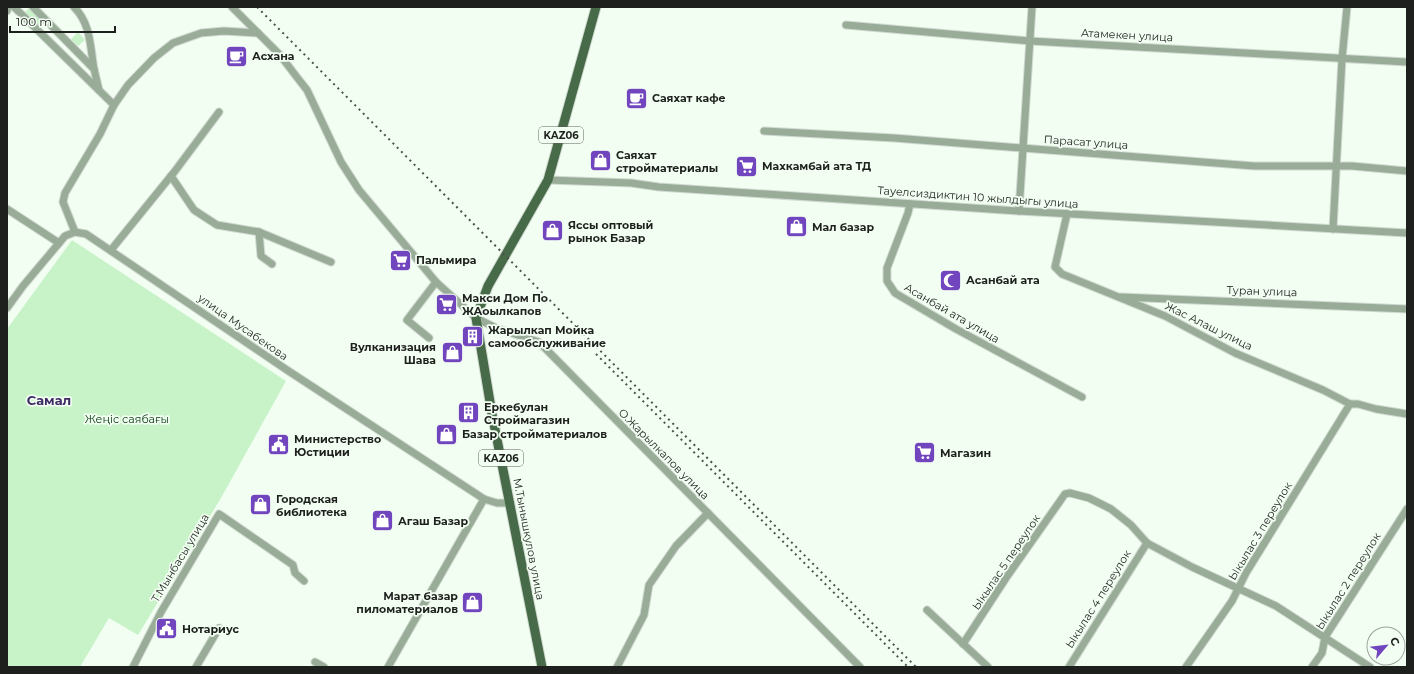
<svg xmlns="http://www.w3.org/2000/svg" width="1414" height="674" font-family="Montserrat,sans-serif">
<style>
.green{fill:#c8f2c8}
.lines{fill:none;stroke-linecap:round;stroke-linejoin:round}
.minor-casing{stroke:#d1dad1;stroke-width:9}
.major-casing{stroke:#d1dad1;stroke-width:11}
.minor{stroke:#98ac98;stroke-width:7}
.major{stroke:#476b48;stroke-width:9}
.rail{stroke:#4b504b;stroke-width:2;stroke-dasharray:2 4;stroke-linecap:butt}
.labels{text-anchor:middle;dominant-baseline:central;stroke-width:3.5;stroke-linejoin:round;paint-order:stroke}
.shield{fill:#f3fef3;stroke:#5d635d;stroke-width:1}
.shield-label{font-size:10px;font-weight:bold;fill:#1d201d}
.street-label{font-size:11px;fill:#1d201d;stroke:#f3fef3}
.poi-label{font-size:11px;font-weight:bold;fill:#1d201d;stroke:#f3fef3;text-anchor:start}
.park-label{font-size:11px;fill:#04390d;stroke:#f3fef3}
.quarter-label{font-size:13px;font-weight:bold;fill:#3d2a65;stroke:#f3fef3}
</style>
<rect width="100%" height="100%" fill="#f3fef3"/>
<g class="green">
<path d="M30,7L44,21L38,27L24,13Z"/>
<path d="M78,32L85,40L78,46L71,39Z"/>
<path d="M72,240L286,381L221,498L138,635L109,618L80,667H7V329Z"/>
</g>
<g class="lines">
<defs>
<g id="minor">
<path d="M14,7L114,105"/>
<path d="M33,7L94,69L99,90"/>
<path d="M74,7C91,24 90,46 94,69"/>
<path d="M232,7L280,55L296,76L307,90L341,162L359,190L436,282L476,318L496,328L539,342L860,667"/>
<path d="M7,11L8,7"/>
<path d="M846,25L1030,41L1407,62"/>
<path d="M764,131L894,138L1254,166H1352L1407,171"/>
<path d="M171,176L194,210L217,225L259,232L331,262"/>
<path d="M548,180L631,183L659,187L1019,211L1407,233"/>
<path d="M910,204L908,213L887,268V281L895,293L956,329L1082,397"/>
<path d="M7,209L59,243"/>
<path d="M1019,211L1032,7"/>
<path d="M1067,214L1055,267L1062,274L1165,316L1235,353L1323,390L1350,404H1358L1376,409L1407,414"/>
<path d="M1333,229L1342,59L1347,7"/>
<path d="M75,232L63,202L65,193L100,134L114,105L128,85L154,58L173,43L201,33L224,31L258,33"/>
<path d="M259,232L261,256L272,264"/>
<path d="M111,250L175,171L219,112"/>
<path d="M1121,297L1407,309"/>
<path d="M7,308L23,286L65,236L75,232L86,234L287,370L484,499"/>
<path d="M429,338L407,320L436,282"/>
<path d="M927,610L988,667"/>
<path d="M963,644L1006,578L1065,494L1070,493L1089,498L1111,509L1131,525L1147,543L1192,567L1276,606L1370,667"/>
<path d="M315,662L324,667"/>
<path d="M133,667L161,612L219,514L293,565L295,573L304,581"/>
<path d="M196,667L219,628"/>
<path d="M388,667L484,499L497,503H510"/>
<path d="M617,667L644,615L649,585L676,546L708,513"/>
<path d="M1069,667L1147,543"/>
<path d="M1186,667L1232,601L1246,573L1350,404"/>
<path d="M1312,667L1322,653L1325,637L1407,509"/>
</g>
<path id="major" d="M542,667L492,414L476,318L488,286L548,180L596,7"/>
</defs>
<use href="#minor" class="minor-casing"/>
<use href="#major" class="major-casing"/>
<use href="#minor" class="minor"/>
<use href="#major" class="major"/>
<g class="rail">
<path d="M257,7L916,667"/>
<path d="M596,354L908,667"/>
</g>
</g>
<defs>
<symbol id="cafe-square" viewBox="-11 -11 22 22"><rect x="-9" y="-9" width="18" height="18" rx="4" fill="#7045be" stroke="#f3fef3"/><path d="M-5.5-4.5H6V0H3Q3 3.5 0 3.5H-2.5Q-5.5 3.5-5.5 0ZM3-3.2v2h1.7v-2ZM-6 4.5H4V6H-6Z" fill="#fff"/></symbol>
<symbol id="shop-square" viewBox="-11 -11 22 22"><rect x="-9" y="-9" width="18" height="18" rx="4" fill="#7045be" stroke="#f3fef3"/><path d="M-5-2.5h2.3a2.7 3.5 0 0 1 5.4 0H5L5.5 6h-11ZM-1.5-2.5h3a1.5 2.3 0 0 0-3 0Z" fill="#fff"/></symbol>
<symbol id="supermarket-square" viewBox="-11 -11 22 22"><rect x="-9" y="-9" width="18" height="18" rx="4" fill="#7045be" stroke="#f3fef3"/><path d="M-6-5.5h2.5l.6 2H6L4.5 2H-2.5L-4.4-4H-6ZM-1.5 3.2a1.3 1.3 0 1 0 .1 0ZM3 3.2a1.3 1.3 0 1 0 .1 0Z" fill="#fff"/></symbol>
<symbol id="mosque-square" viewBox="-11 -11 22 22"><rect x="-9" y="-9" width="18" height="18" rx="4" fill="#7045be" stroke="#f3fef3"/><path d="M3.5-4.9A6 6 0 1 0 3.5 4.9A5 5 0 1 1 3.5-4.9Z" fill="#fff"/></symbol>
<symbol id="building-square" viewBox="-11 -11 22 22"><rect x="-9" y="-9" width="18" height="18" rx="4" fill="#7045be" stroke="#f3fef3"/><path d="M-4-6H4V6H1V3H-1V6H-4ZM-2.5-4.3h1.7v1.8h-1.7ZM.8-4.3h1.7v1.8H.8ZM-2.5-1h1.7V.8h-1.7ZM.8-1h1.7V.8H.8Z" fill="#fff"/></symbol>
<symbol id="civic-square" viewBox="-11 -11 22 22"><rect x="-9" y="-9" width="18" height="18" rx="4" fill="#7045be" stroke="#f3fef3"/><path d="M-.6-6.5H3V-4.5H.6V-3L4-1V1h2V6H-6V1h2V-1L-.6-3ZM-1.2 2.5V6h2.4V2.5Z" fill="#fff"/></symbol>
</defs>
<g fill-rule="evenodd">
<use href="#cafe-square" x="224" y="44" width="25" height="25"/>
<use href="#cafe-square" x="624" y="86" width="25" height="25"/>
<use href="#shop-square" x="588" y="148" width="25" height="25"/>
<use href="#supermarket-square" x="734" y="154" width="25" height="25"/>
<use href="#shop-square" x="784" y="214" width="25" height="25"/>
<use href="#shop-square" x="540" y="218" width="25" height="25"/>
<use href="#supermarket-square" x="388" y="248" width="25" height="25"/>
<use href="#mosque-square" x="938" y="268" width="25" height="25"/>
<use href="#supermarket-square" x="434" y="292" width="25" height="25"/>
<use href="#building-square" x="460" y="324" width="25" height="25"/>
<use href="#shop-square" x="440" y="340" width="25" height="25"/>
<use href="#building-square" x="456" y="400" width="25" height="25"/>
<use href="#shop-square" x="434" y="422" width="25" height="25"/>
<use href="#civic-square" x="266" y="432" width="25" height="25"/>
<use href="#supermarket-square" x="912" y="440" width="25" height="25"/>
<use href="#shop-square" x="248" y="492" width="25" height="25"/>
<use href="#shop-square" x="370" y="508" width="25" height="25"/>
<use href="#shop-square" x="460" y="590" width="25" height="25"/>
<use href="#civic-square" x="154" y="616" width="25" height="25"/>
</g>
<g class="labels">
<g class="shield">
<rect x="539" y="127" width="44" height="16" rx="3"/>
<rect x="479" y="450" width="44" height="16" rx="3"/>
</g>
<g class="shield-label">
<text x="561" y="135">KАZ06</text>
<text x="501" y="458">KАZ06</text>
</g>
<g class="street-label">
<text transform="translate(1127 35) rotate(3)">Атамекен улица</text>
<text transform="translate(1086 142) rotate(4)">Парасат улица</text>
<text transform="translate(978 197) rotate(4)">Тауелсиздиктин 10 жылдыгы улица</text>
<text transform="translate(1262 291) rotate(2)">Туран улица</text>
<text transform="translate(952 313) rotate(30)">Асанбай ата улица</text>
<text transform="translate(1209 326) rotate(26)">Жас Алаш улица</text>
<text transform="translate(243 327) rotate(35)">улица Мусабекова</text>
<text transform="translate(664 454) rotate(45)">О.Жарылкапов улица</text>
<text transform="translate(1260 531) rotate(-59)">Ыкылас 3 переулок</text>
<text transform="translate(529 539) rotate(79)">М.Тынышкулов улица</text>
<text transform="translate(180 558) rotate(-59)">Т.Мынбасы улица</text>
<text transform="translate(1006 562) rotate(-56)">Ыкылас 5 переулок</text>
<text transform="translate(1348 581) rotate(-58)">Ыкылас 2 переулок</text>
<text transform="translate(1098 599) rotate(-58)">Ыкылас 4 переулок</text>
</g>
<g class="poi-label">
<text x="252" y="56">Асхана</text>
<text x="652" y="98">Саяхат кафе</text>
<text x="616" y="155">Саяхат<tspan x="616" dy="13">стройматериалы</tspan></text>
<text x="762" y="166">Махкамбай ата ТД</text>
<text x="568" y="225">Яссы оптовый<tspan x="568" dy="13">рынок Базар</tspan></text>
<text x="812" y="227">Мал базар</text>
<text x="416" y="260">Пальмира</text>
<text x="966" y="280">Асанбай ата</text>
<text x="462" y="298">Макси Дом По<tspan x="462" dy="13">ЖАоылкапов</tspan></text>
<text x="488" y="330">Жарылкап Мойка<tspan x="488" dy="13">самообслуживание</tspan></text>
<text x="436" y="347" text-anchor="end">Вулканизация<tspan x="436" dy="13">Шава</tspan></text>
<text x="484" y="407">Еркебулан<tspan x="484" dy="13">Строймагазин</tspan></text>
<text x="462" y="434">Базар стройматериалов</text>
<text x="294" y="439">Министерство<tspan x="294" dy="13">Юстиции</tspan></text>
<text x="940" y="453">Магазин</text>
<text x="276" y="499">Городская<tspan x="276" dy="13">библиотека</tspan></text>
<text x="398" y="521">Агаш Базар</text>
<text x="458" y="596" text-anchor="end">Марат базар<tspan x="458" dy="13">пиломатериалов</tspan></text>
<text x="182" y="629">Нотариус</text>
</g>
<g class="park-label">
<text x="127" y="419">Жеңіс саябағы</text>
</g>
<g class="quarter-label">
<text x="49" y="400">Самал</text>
</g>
</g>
<rect width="1414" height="674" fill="none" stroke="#1d201d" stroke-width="16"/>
<g transform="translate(1386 646) rotate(62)"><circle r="19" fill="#f3fef3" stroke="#9da59d"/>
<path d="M0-3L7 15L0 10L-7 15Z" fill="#7045be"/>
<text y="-6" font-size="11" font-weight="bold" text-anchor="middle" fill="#1d201d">С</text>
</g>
<path d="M10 26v6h105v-6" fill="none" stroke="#1d201d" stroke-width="2"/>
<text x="16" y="26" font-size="12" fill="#1d201d" stroke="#f3fef3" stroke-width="3" paint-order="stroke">100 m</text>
</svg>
